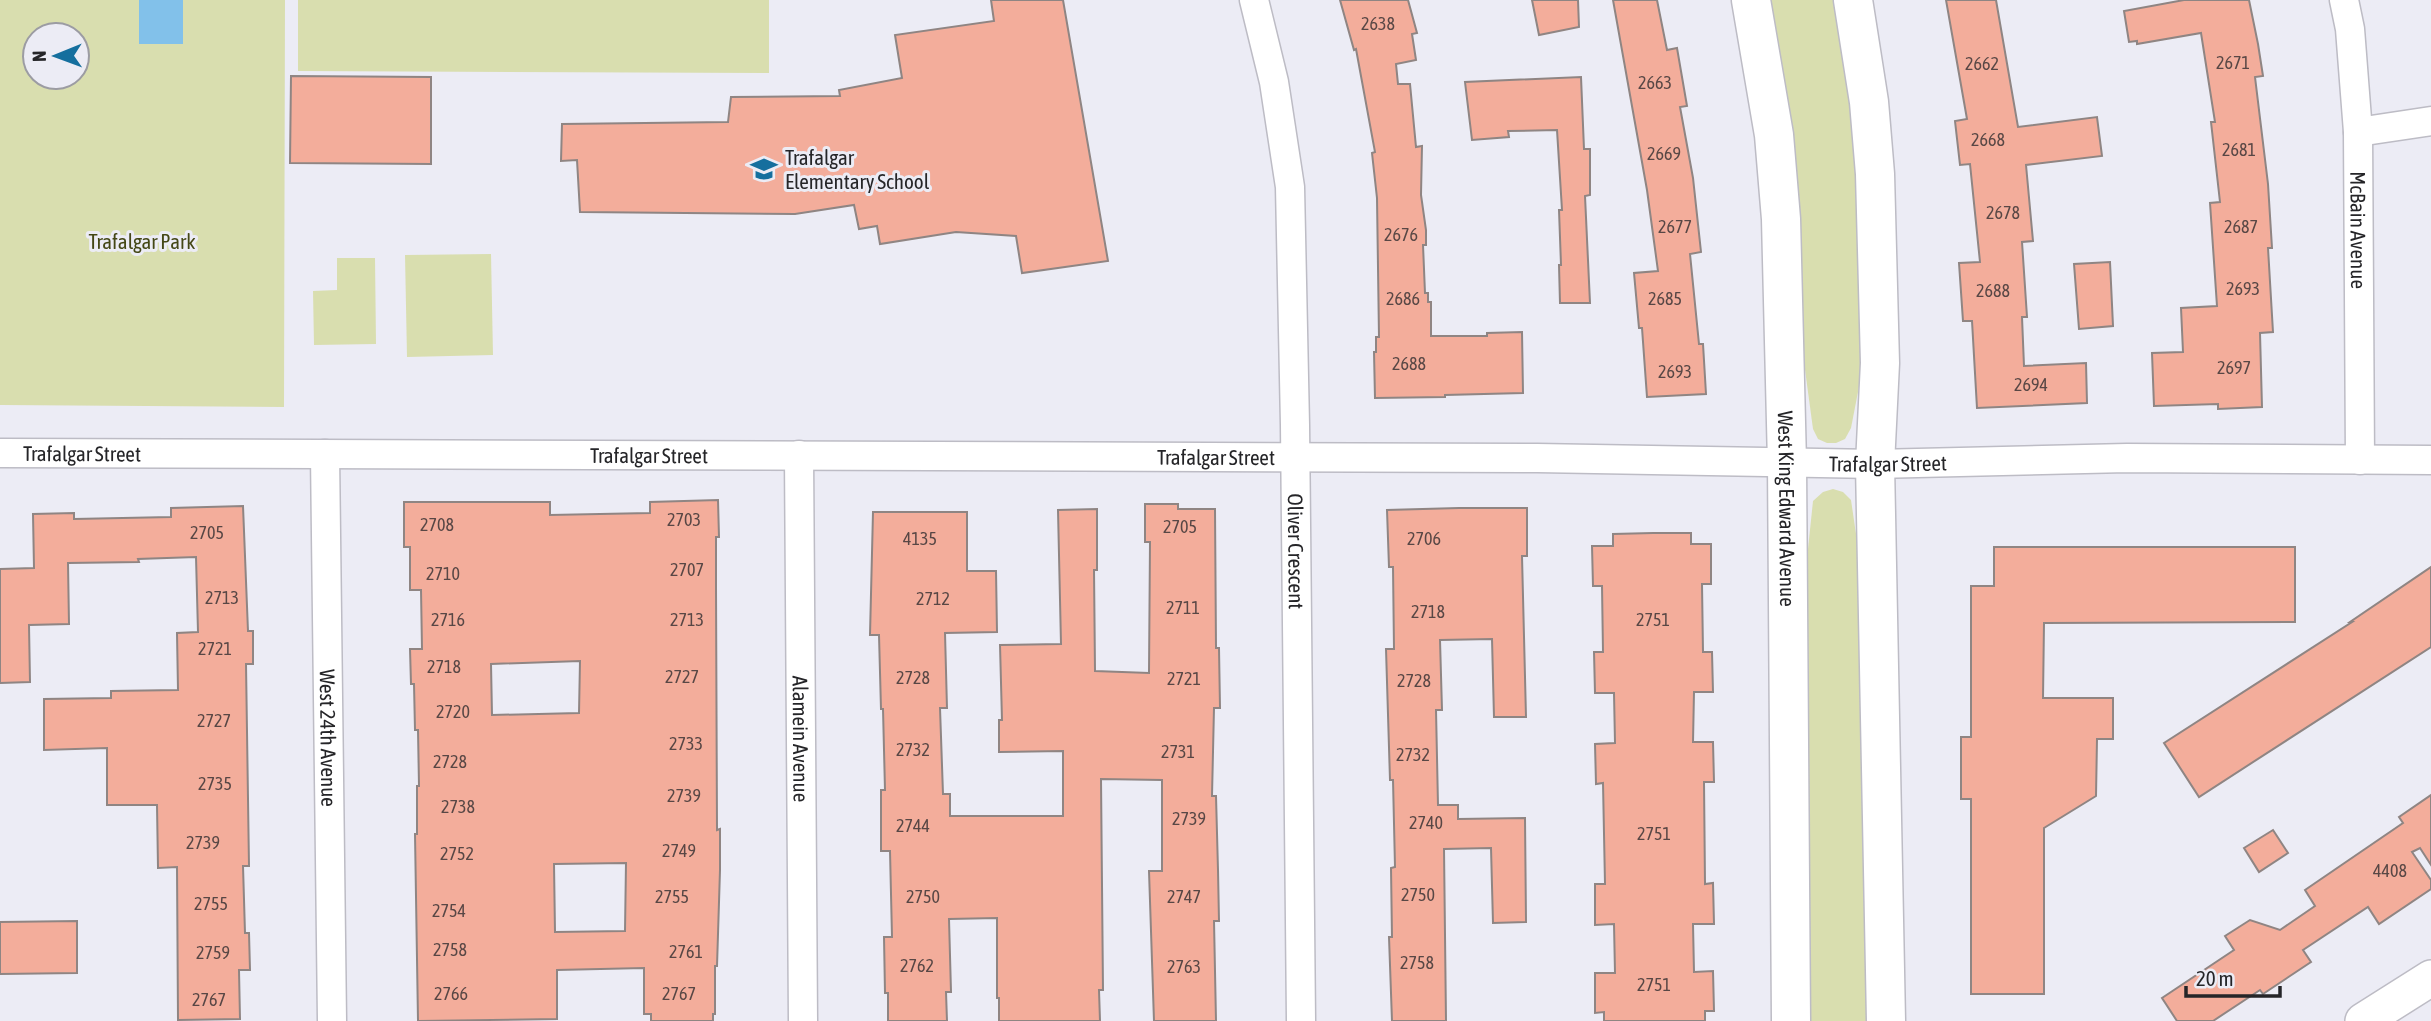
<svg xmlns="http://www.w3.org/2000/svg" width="2431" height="1021" font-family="'Asap Condensed',sans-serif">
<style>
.green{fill:#d9deaf;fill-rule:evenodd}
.water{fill:#82c1ea}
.building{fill:#f3ad9b;stroke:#8f8583;stroke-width:2;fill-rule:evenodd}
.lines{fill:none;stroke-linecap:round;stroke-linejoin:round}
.minor-casing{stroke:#bdbcc5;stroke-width:31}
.tertiary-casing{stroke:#bdbcc5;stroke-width:38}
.secondary-casing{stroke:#bdbcc5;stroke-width:41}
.minor{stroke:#fff;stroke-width:28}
.tertiary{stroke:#fff;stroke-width:35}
.secondary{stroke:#fff;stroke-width:38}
.labels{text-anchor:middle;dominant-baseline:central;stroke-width:6;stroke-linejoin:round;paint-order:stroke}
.number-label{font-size:18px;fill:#584745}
.poi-label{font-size:21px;fill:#252528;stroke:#ececf5;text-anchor:start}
.street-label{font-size:21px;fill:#252528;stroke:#ececf5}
.park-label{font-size:21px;fill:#444716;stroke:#ececf5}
</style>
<rect width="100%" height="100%" fill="#ececf5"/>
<g class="green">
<path d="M0,0H285L284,407L0,405ZM35,35H77V77H35Z"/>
<path d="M298,0H769V73L298,71Z"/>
<path d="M1769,0H1834L1850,87L1859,171L1864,361L1851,428L1845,439L1836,443H1827L1818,439L1813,429L1801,340Z"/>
<path d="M491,254L493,355L407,357L405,255Z"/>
<path d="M337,258H375L376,344L314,345L313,291L337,290Z"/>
<path d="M1833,489L1843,492L1851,500L1864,588L1871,1021H1807L1805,578L1813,501L1823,492Z"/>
</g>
<rect class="water" x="139" y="0" width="44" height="44"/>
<g class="building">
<path d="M991,0H1063L1108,261L1022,273L1016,236L956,232L880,244L877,226L859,229L854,205L795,214L580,212L577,160L561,161L562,124L728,122L731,97L840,96L839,90L902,78L895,35L994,21Z"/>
<path d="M1340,0H1408L1417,33L1412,34L1416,60L1396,64L1398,84H1410L1416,147L1422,146L1421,195L1426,230V245H1423L1425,293H1428V302H1431V336H1487V333L1522,332L1523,393L1445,395V397L1375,398L1374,352H1376V337H1379L1377,198L1372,153L1375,152L1356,49L1354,50Z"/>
<path d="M1532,0H1578L1579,27L1539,35Z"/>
<path d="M1613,0H1657L1667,50L1677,48L1687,106L1680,107L1693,178L1701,252L1690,254L1699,344H1703L1706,394L1647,397L1642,328H1639L1634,273L1658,271L1647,190Z"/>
<path d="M1946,0H1996L2018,127L2097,117L2102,156L2026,165L2033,241L2022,242L2027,317H2022L2024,366L2086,363L2087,403L1977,408L1972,321H1963L1959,263L1980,262L1970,164L1960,165L1955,121L1967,119Z"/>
<path d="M2184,0H2249L2258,44L2263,76L2255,77L2268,184L2272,248H2268L2273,332L2260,333L2262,407L2218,409V404L2154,406L2152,353L2183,352L2181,308L2217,306L2210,203L2220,202L2211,122H2215L2201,33L2137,44V41L2129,42L2124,11Z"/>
<path d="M291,76L431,77V164L290,163Z"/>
<path d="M1581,77L1584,149H1590V195L1585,196L1590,303H1560L1559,265H1561L1559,210H1562L1557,130L1508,131L1509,137L1472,140L1465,82Z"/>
<path d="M2110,262L2113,326L2079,329L2074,264Z"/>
<path d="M718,500L719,537H716V587L717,830L720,829V870L717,966H715V1014H713V1021H651V1014H644V968L557,970V1019L418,1021L415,834H417V786H419L418,730H415L414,684H411L410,649H422L421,590H410V547H404V502H550V515L650,513V502ZM580,661L579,713L492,715L491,664ZM626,863L625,931L555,932L554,864Z"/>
<path d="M1145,504H1178V509H1215L1216,648H1219L1220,708H1214L1212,796H1216L1218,870L1219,921H1214L1216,1021H1154L1149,871H1162V780L1101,779L1103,990H1099L1100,1021H999V998H997V918L949,919L951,992H946L947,1021H888V993H885L884,937H892L890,851H881V790H885L883,709H881L879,635H870L873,512H967V571H996L997,632L945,633L947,708H940L943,794H950V816H1063V751L999,752V720H1002L1000,645L1061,644L1058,510L1097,509V570H1094L1095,671L1149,673L1150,542H1145Z"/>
<path d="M243,506L248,631H253V664H246L249,866H243L245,933H249L250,970H239L240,1019L178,1020L177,867L158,868L157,805H107V748L44,750V699L111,698V691L178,690L177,633L198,632L196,557L138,559L139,562L68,563L69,624L29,625L30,682L0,683V569L34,568L33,514L74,513V519L171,517V508Z"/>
<path d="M1459,508H1527V556H1522L1526,717H1494L1492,639L1440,640L1442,710H1436L1438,805H1458V819L1525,818L1526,922L1493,923L1491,848L1444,849L1446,1021H1392L1389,937H1392L1391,868L1395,867L1393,780H1390L1386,649H1394L1393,567H1389L1387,510Z"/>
<path d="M1653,533H1691V544H1711V584H1702L1703,652H1712L1713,692H1694L1693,742H1713L1714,782H1704L1705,884L1713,883L1714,924H1693L1694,972L1713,971L1714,1011H1705V1021H1604V1012L1595,1013V973H1615L1614,924L1595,925V884H1605L1603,783L1596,784L1595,744L1615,743L1614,693H1595L1594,652H1603L1602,586H1593L1592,546H1613V534Z"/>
<path d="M1994,547H2295V622L2044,623L2043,698H2113V739H2097L2096,796L2044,828V994H1971V799H1961V737H1971V586H1994Z"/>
<path d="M2431,567V647L2199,797L2164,743L2352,622H2350Z"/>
<path d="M2431,795V865L2420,848L2412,852L2431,880V889L2379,924L2368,907L2303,950L2311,962L2263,994L2260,990L2213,1021H2177L2162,998L2234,950L2225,936L2250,920L2280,930L2315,906L2305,890L2403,823L2399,817Z"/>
<path d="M2273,830L2288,853L2259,872L2244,848Z"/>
<path d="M77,921V973L0,974V922Z"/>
</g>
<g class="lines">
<defs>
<g id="minor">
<path id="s1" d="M1254,0L1274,82L1290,187L1295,425L1301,1021"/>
<path id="s2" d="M2344,0L2350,29L2358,132L2360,460"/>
<path d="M2358,132L2431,121"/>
<path id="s3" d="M0,453L1537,458L1875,464L2127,458L2431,460"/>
<path id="s4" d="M325,454L332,1021"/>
<path id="s5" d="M799,455L803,1021"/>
</g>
<path id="tertiary" d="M2363,1021L2431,978"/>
<g id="secondary">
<path id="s6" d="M1751,0L1774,135L1781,219L1787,463L1791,1021"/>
<path d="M1853,0L1869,102L1875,174L1880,363L1875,464L1886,1021"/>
</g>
</defs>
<use href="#minor" class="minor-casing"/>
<use href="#tertiary" class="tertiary-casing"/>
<use href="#secondary" class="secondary-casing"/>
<use href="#minor" class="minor"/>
<use href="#tertiary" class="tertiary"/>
<use href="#secondary" class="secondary"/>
</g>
<defs>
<symbol id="school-bare" viewBox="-9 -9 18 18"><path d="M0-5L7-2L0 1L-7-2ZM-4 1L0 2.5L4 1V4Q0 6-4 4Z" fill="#156f9e" stroke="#ececf5" stroke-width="2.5" paint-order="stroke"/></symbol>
</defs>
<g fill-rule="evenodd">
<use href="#school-bare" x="745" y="150" width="38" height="38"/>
</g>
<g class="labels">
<g class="number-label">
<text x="1378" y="23">2638</text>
<text x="2233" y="62">2671</text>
<text x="1982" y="63">2662</text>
<text x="1655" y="82">2663</text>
<text x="1988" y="139">2668</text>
<text x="2239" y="149">2681</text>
<text x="1664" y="153">2669</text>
<text x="2003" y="212">2678</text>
<text x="1675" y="226">2677</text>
<text x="2241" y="226">2687</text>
<text x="1401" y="234">2676</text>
<text x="2243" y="288">2693</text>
<text x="1993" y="290">2688</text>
<text x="1403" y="298">2686</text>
<text x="1665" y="298">2685</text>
<text x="1409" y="363">2688</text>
<text x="2234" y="367">2697</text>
<text x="1675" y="371">2693</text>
<text x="2031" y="384">2694</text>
<text x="684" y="519">2703</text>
<text x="437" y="524">2708</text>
<text x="1180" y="526">2705</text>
<text x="207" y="532">2705</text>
<text x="920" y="538">4135</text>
<text x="1424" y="538">2706</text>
<text x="687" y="569">2707</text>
<text x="443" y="573">2710</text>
<text x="222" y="597">2713</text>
<text x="933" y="598">2712</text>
<text x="1183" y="607">2711</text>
<text x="1428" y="611">2718</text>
<text x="448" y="619">2716</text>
<text x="687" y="619">2713</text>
<text x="1653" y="619">2751</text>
<text x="215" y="648">2721</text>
<text x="444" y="666">2718</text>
<text x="682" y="676">2727</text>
<text x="913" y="677">2728</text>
<text x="1184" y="678">2721</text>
<text x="1414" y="680">2728</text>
<text x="453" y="711">2720</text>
<text x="214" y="720">2727</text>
<text x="686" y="743">2733</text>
<text x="913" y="749">2732</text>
<text x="1178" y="751">2731</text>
<text x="1413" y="754">2732</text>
<text x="450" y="761">2728</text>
<text x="215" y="783">2735</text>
<text x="684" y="795">2739</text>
<text x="458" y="806">2738</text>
<text x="1189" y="818">2739</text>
<text x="1426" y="822">2740</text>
<text x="913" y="825">2744</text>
<text x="1654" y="833">2751</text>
<text x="203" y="842">2739</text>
<text x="679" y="850">2749</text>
<text x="457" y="853">2752</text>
<text x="2390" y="870">4408</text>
<text x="1418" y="894">2750</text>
<text x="672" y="896">2755</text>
<text x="923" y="896">2750</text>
<text x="1184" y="896">2747</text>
<text x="211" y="903">2755</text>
<text x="449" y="910">2754</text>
<text x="450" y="949">2758</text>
<text x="686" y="951">2761</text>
<text x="213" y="952">2759</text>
<text x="1417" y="962">2758</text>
<text x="917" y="965">2762</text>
<text x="1184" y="966">2763</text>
<text x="1654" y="984">2751</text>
<text x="451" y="993">2766</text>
<text x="679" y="993">2767</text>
<text x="209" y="999">2767</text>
</g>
<g class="poi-label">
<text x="785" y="157">Trafalgar<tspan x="785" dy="24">Elementary School</tspan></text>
</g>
<g class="street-label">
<text stroke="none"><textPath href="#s2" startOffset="231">McBain Avenue</textPath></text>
<text stroke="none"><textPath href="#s3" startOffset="82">Trafalgar Street</textPath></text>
<text stroke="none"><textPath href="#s3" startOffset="649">Trafalgar Street</textPath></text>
<text stroke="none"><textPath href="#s3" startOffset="1216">Trafalgar Street</textPath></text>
<text stroke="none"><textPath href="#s3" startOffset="1888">Trafalgar Street</textPath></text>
<text stroke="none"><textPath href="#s6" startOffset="511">West King Edward Avenue</textPath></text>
<text stroke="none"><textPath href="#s1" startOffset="555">Oliver Crescent</textPath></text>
<text stroke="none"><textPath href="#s4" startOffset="284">West 24th Avenue</textPath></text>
<text stroke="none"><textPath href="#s5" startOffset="284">Alamein Avenue</textPath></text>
</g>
<g class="park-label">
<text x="142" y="241">Trafalgar Park</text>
</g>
</g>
<g transform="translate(56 56) rotate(269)"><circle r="33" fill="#ececf5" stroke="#9c9ca3" stroke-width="2"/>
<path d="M0-5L12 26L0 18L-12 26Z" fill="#156f9e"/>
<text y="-10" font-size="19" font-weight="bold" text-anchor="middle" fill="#252528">N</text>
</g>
<path d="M2186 986v10h94v-10" fill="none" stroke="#252528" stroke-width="3.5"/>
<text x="2196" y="986" font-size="21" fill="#252528" stroke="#ececf5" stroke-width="5" paint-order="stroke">20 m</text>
</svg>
